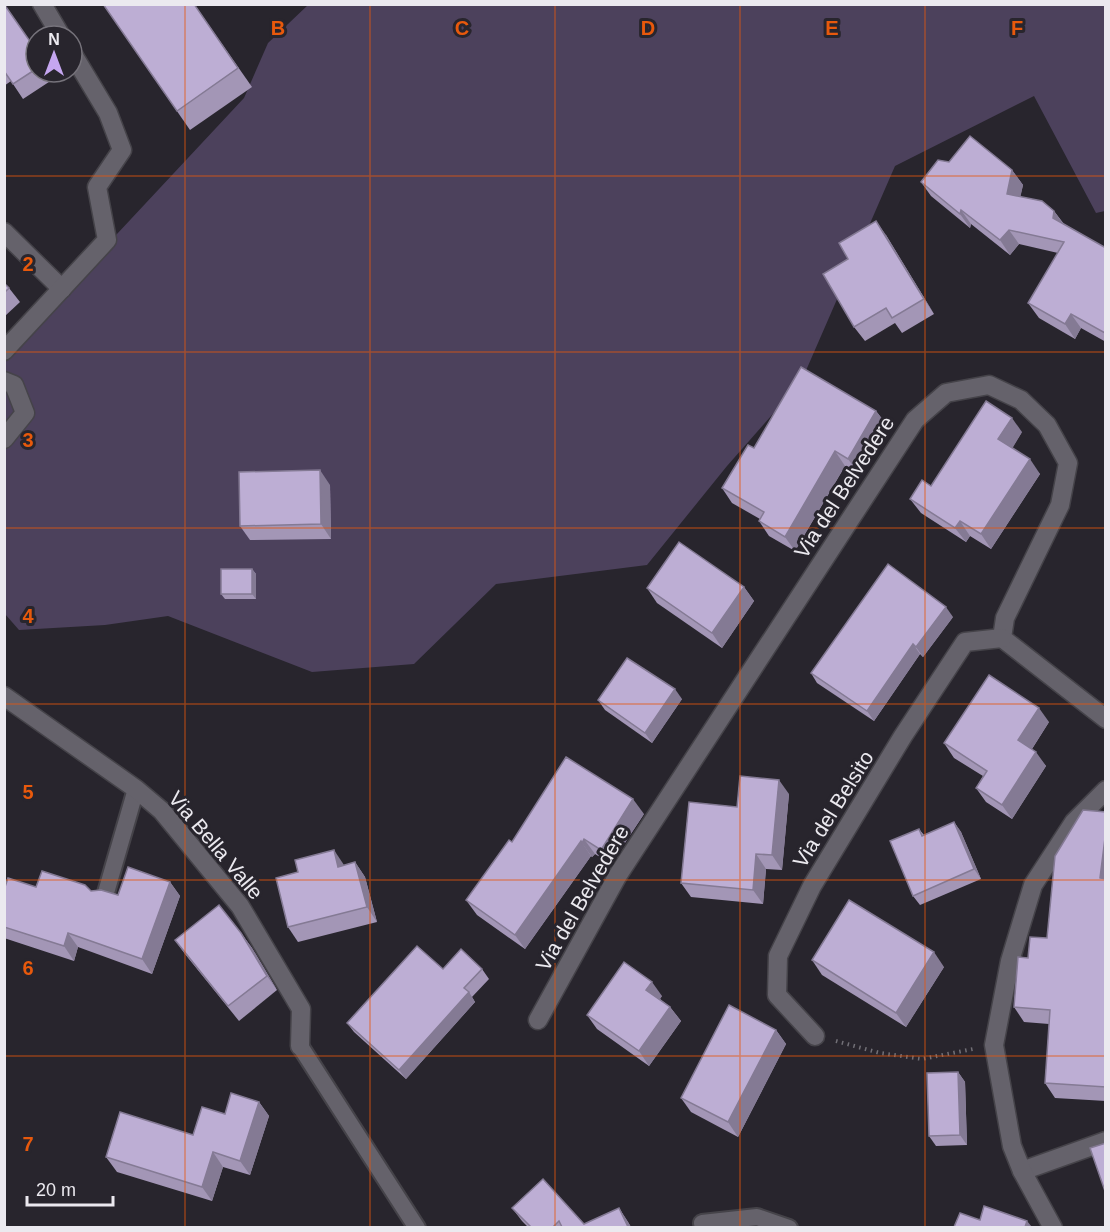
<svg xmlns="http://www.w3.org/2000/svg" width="1110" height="1232" font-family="Helvetica,sans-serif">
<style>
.green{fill:#4c415c}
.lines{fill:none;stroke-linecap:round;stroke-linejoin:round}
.lane-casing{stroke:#454349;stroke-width:20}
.street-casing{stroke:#454349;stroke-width:21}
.secondary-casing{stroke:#454349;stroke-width:21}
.path{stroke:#727077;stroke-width:4;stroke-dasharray:1.5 4.5;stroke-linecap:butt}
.lane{stroke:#65626b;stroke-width:16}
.street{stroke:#65626b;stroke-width:18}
.secondary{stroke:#65626b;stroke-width:18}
.wall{fill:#a396b6}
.shaded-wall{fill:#847a94}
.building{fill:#bdaed4;stroke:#847a94;stroke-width:1.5}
.grid{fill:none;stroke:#e8590c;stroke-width:1.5;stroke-opacity:0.55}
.labels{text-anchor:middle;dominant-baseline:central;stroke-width:6;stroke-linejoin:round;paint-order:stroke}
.street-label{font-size:21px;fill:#ebe9ef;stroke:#28252d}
.grid-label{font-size:20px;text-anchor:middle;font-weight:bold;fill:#e8590c;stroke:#28252d;stroke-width:6;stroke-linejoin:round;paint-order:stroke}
</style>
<rect width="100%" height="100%" fill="#28252d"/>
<path class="green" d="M308,5H1105V211L1096,213L1034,96L895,166L801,382L727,466L647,565L496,584L414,664L312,672L168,616L105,625L19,630L5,614L4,355L244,98L268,43Z"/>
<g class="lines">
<defs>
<g id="lane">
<path d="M105,896L136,789"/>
<path d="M300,1046L417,1228"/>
<path d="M703,1228L702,1223L757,1217L789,1228"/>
</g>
<g id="street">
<path d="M42,4L61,36"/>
<path d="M4,232L62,289"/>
<path d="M4,351L107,240L97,187L122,150L108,113L72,53"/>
<path d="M4,381L14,385L25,413L4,439"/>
<path d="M4,696L136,789L162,811L240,906L301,1009L300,1046"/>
<path d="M538,1020L618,875L915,420L946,393L989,385L1021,400L1047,425L1068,463L1060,505L1005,618L1002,638L1106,719"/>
<path d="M815,1036L777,995L778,956L812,886L903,736L965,642L1002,638"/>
<path d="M1022,1171L1106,1141"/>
</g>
<path id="secondary" d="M1053,1228L1022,1171L1012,1146L994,1045L1010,961L1033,885L1074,822L1106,790"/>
</defs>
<use href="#lane" class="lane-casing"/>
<use href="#street" class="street-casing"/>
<use href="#secondary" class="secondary-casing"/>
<path class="path" d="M836,1041L880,1053L922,1059L973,1049"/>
<use href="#lane" class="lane"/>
<use href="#street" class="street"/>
<use href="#secondary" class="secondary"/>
</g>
<g class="wall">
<path d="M4,4L36,50V72H51L55,78L23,99L11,81L4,86Z"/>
<path d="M103,4H194L252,87L190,130Z"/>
<path d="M949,162L1012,170L1023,185L1020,197L1054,211L1064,224L1106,248V342L1081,328L1075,339L1039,318L1028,303L1058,253L1019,244L1010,255L971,224L970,228L931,196L921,182Z"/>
<path d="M886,235L934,314L902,333L895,323L865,341L854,327L848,259Z"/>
<path d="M4,283L9,288L20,302L4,317Z"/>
<path d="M876,411L887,425L858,473L845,466L795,551L769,536L759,521L760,519L732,503L722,488L754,448Z"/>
<path d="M1022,432L1012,448L1040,474L991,549L970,536L966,542L921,513L910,499Z"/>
<path d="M330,485L331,539L250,540L240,526Z"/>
<path d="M252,569L256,574V599H225L221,594Z"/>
<path d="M744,587L754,601L722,648L657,603L647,588Z"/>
<path d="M953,617L923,657L920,654L874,721L817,683L811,673Z"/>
<path d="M682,699L652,743L605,710L598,700Z"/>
<path d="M1049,722L1032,749L1046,766L1012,819L986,802L976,788L983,776L954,758L944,743Z"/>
<path d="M789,794L782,870L766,869L763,904L691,897L681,883L737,807Z"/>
<path d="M1106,812V1101L1055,1098L1045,1083L1049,1024L1024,1022L1014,1007L1028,958L1047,938Z"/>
<path d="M644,814L611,864L595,854L592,857L591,856L525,949L477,915L466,900L512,842Z"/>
<path d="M954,822L961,832L981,879L920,905L913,896L919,829L924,835Z"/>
<path d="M355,862L365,877L377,922L298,942L288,927L344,865Z"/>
<path d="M170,882L180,896L152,974L78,947L74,961L4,938V890L36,887L91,891L118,895Z"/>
<path d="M241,933L252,948L277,990L239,1021L185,954L175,940Z"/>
<path d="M812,960L944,967L906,1027L822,975Z"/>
<path d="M443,969H482L489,979L472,997L475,1002L406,1079L354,1032L347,1023Z"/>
<path d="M662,996L660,999L670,1007L681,1021L649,1066L597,1029L587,1015Z"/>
<path d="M776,1030L786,1044L738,1137L691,1112L681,1098Z"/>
<path d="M958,1072L965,1082L967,1145L936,1146L929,1136Z"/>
<path d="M259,1102L269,1116L250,1175L223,1167L212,1201L117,1172L106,1157L193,1135L225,1114Z"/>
<path d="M512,1208L584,1224L619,1208L628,1222L631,1227H528L522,1221Z"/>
</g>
<g class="shaded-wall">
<path d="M1012,170L1023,185L1018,208L1007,194Z"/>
<path d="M961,210L971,224L970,228L960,214Z"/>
<path d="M1054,211L1064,225L1053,218Z"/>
<path d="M876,221L886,235L934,314L924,299Z"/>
<path d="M1009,230L1019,244L1010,255L1000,240Z"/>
<path d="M1071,314L1081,328L1075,339L1065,324Z"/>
<path d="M876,411L887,425L858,473L848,459Z"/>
<path d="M1012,418L1022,432L1009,454L998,439Z"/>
<path d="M835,451L845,466L795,551L785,537Z"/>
<path d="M1030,459L1040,474L991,549L981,534Z"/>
<path d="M320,470L330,485L331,539L321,524Z"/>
<path d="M960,521L970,536L966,542L955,528Z"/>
<path d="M252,569L256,574V599L252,594Z"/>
<path d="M744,587L754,601L722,648L712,633Z"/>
<path d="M946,607L953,617L923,657L916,647Z"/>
<path d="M913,644L920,654L874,721L867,711Z"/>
<path d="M675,689L682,699L652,743L645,733Z"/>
<path d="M1039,708L1049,722L1028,755L1018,740Z"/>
<path d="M1036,752L1046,766L1012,819L1002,805Z"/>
<path d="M779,780L789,794L782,870L772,855Z"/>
<path d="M633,799L644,814L611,864L601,850Z"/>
<path d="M954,822L961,832L981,879L974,869Z"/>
<path d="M1106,830V885L1100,878Z"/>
<path d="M584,839L595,854L592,857L582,843Z"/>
<path d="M581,841L591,856L525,949L515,935Z"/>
<path d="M334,850L344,865L349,881L338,867Z"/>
<path d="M756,854L766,869L763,904L753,890Z"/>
<path d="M355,862L365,877L377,922L367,907Z"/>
<path d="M170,882L180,896L152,974L142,959Z"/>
<path d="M68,933L78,947L74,961L64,946Z"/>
<path d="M241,933L252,948L277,990L267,976Z"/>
<path d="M934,952L944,967L906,1027L896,1013Z"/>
<path d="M652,982L662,996L656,1004L646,990Z"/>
<path d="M469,992L475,1002L406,1079L399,1070Z"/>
<path d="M670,1007L681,1021L649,1066L639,1051Z"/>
<path d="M776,1030L786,1044L738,1137L728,1122Z"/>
<path d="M958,1072L965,1082L967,1145L960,1135Z"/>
<path d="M259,1102L269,1116L250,1175L240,1161Z"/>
<path d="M213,1152L223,1167L212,1201L202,1187Z"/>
<path d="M619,1208L628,1222L631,1227H628Z"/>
<path d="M1027,1221L1032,1227H1025Z"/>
</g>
<g class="building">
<path d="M4,4L36,50V69L13,84L4,71Z"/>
<path d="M103,4H194L238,68L177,111Z"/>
<path d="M970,136L1012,170L1007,194L1042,201L1054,211L1053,218L1106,248V331L1105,333L1071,314L1065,324L1028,303L1064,242L1009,230L1000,240L961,210L960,214L921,182L938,160L949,162Z"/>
<path d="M876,221L924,299L892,318L886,308L854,327L823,274L848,259L839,243Z"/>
<path d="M4,283L9,288L4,293Z"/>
<path d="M801,367L876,411L848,459L835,451L785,537L759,521L764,512L722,488L748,445L754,448Z"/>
<path d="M986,401L1012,418L998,439L1030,459L981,534L960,521L955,528L910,499L922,480L931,486Z"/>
<path d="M320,470L321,524L240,526L239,472Z"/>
<path d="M679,542L744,587L712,633L647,588Z"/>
<path d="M888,564L946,607L916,647L913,644L867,711L811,673Z"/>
<rect x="221" y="569" width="31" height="25"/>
<path d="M627,658L675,689L645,733L598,700Z"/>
<path d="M989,675L1039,708L1018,740L1036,752L1002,805L976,788L987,771L944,743Z"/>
<path d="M566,757L633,799L601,850L584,839L582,843L581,841L515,935L466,900L509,840L512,842Z"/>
<path d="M740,776L779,780L772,855L756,854L753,890L681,883L689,802L737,807Z"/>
<path d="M1083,810L1106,812V830L1100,878L1106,879V1087L1045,1083L1050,1010L1014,1007L1018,957L1028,958L1030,937L1047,938L1055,856Z"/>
<path d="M954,822L974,869L913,896L890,841L919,829L922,836Z"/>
<path d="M334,850L338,867L355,862L367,907L288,927L276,878L298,872L295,860Z"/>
<path d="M128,867L170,882L142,959L68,933L64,946L4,927V890L8,878L36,887L42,871L85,885L91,891L101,890L118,895Z"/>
<path d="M849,900L934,952L896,1013L812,960Z"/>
<path d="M219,905L241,933L267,976L228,1006L175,940Z"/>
<path d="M417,946L443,969L461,949L482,969L464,988L469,992L399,1070L347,1023Z"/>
<path d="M624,962L652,982L646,990L670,1007L639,1051L587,1015Z"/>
<path d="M729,1005L776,1030L728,1122L681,1098Z"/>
<path d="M958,1072L960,1135L929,1136L927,1073Z"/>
<path d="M231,1093L259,1102L240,1161L213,1152L202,1187L106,1157L120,1112L193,1135L202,1107L225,1114Z"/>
<path d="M1106,1143V1194L1090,1148Z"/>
<path d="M543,1179L584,1224L619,1208L628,1227H562L559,1221L553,1227H531L512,1208Z"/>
<path d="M984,1206L1027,1221L1025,1227H954L960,1213L980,1220Z"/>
</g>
<path class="grid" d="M185,4V1228M370,4V1228M555,4V1228M740,4V1228M925,4V1228M4,176H1106M4,352H1106M4,528H1106M4,704H1106M4,880H1106M4,1056H1106"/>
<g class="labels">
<g class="street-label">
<text transform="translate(844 487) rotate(-57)">Via del Belvedere</text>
<text transform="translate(833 809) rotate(-58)">Via del Belsito</text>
<text transform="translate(216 845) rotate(50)">Via Bella Valle</text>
<text transform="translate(582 898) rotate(-60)">Via del Belvedere</text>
</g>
</g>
<g class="grid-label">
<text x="278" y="35">B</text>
<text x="462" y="35">C</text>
<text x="648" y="35">D</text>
<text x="832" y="35">E</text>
<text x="1017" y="35">F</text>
<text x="28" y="271">2</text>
<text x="28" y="447">3</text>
<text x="28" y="623">4</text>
<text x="28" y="799">5</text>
<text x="28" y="975">6</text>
<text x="28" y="1151">7</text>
</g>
<rect width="1110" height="1232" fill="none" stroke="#ebe9ef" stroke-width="12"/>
<g transform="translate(54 54)"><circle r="28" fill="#28252d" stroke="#76737b" stroke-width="1.5"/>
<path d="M0-4.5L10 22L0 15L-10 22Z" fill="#c5a6f0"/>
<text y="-9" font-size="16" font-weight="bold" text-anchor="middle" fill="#ebe9ef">N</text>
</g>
<path d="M27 1196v9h86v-9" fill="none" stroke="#ebe9ef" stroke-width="3"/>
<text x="36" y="1196" font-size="18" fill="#ebe9ef" stroke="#28252d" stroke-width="4.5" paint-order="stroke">20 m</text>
</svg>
